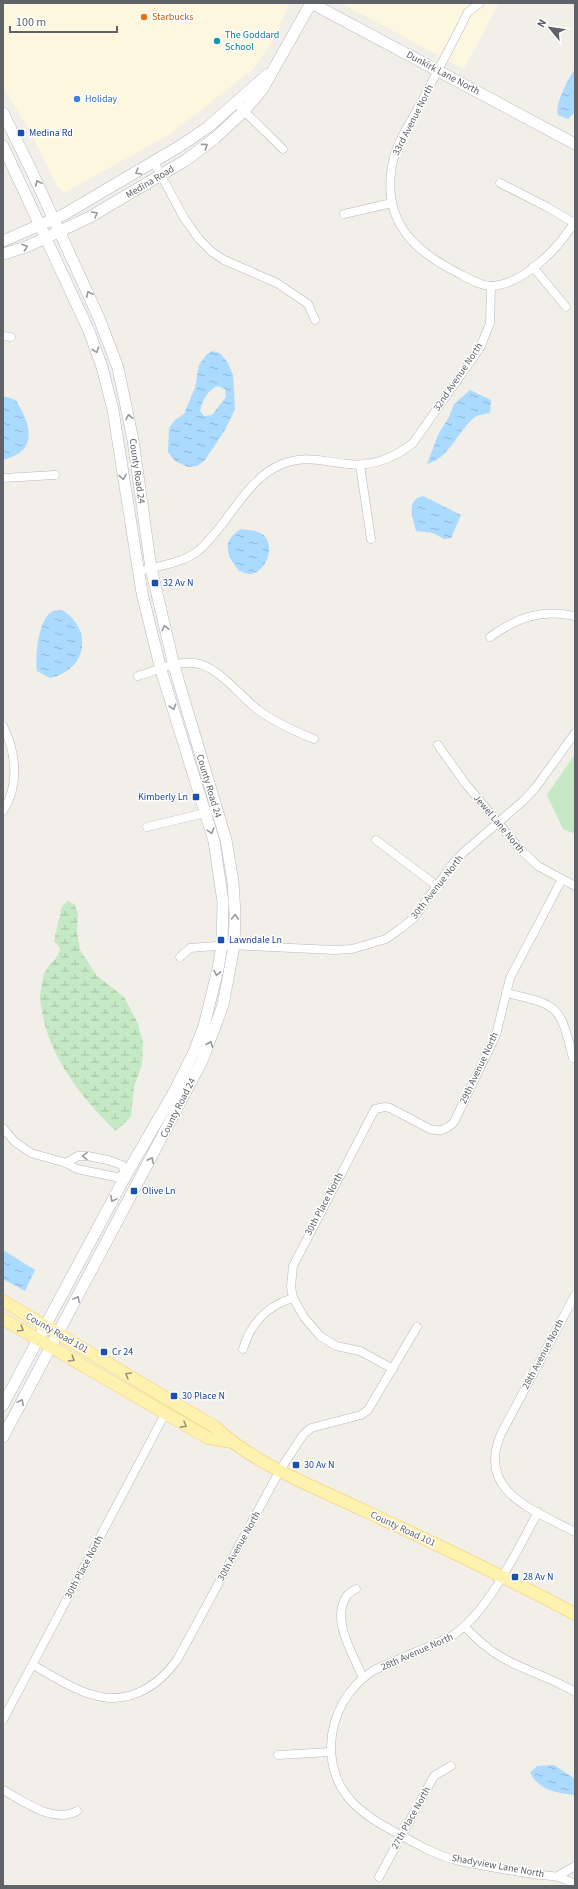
<svg xmlns="http://www.w3.org/2000/svg" width="578" height="1889" font-family="'Source Sans 3',sans-serif">
<style>
.commercial{fill:#fef7e0}
.wetland{fill:url(#wetland-marsh)}
.green{fill:#c5e8c5}
.water{fill:url(#water-ripples);fill-rule:evenodd}
.lines{fill:none;stroke-linecap:round;stroke-linejoin:round}
.street-casing{stroke:#b5b8bc;stroke-width:9}
.secondary-casing{stroke:#b6babf;stroke-width:12}
.primary-casing{stroke:#f2c960;stroke-width:13}
.street{stroke:#fff;stroke-width:8}
.secondary{stroke:#fff;stroke-width:11}
.primary{stroke:#fff2af;stroke-width:12}
.oneway{stroke:#979a9d}
.oneway2{stroke:#979581}
.food-dot{fill:#e8710a;stroke:#fff;stroke-width:1.5}
.culture-dot{fill:#0f9aa8;stroke:#fff;stroke-width:1.5}
.shop-dot{fill:#3f7fe0;stroke:#fff;stroke-width:1.5}
.transit-dot{fill:#1a4fb4;stroke:#fff;stroke-width:1.5}
.labels{text-anchor:middle;dominant-baseline:central;stroke-width:3;stroke-linejoin:round;paint-order:stroke}
.food-label{font-size:10px;fill:#c56008;stroke:#fff;text-anchor:start}
.culture-label{font-size:10px;fill:#0d838f;stroke:#fff;text-anchor:start}
.street-label{font-size:10px;fill:#5f6368;stroke:#fff}
.shop-label{font-size:10px;fill:#366cbe;stroke:#fff;text-anchor:start}
.transit-label{font-size:10px;fill:#164399;stroke:#fff;text-anchor:start}
</style>
<defs>
<pattern id="wetland-marsh" width="20" height="14" patternUnits="userSpaceOnUse"><rect width="20" height="14" fill="#c5e8c5"/><path d="M1 5h8M5 5V1M11 12h8M15 12V8" fill="none" stroke="#a3c0a4"/></pattern>
<pattern id="water-ripples" width="26" height="14" patternUnits="userSpaceOnUse"><rect width="26" height="14" fill="#aadaff"/><path d="M2 4q2-2 4 0t4 0M15 11q2-2 4 0t4 0" fill="none" stroke="#8eb4d2"/></pattern>
</defs>
<rect width="100%" height="100%" fill="#f1efe8"/>
<g class="commercial">
<path d="M3,3H289L276,36L252,70L170,134L64,193L56,185L32,134L3,87Z"/>
<path d="M341,3H499L464,69Z"/>
</g>
<path class="wetland" d="M68,901L74,904L78,913L77,931L80,950L97,976L124,997L138,1024L143,1043L142,1064L134,1087L131,1117L116,1131C83,1100 50,1058 42,1012C42,1007 39,1000 40,994C42,987 42,977 46,970C51,962 59,958 60,948L54,941L62,906Z"/>
<path class="green" d="M575,754V834L563,829L547,795Z"/>
<g class="water">
<path d="M575,70V112L568,119L558,115C554,107 568,77 575,70Z"/>
<path d="M212,351L220,353L228,363L233,375L235,409L225,430L205,460L197,466L188,467L175,461L168,452L169,428L175,420L184,414L195,388L199,365L207,354ZM217,386L225,389L226,397L212,415L204,416L200,411C202,401 208,390 217,386Z"/>
<path d="M470,390L491,400L490,413C485,414 478,415 475,417C457,431 451,457 427,464L438,435L449,417L454,404Z"/>
<path d="M3,396L16,400C31,425 39,451 3,460Z"/>
<path d="M423,496L461,515L451,538L444,539L433,533L416,531C413,518 405,500 423,496Z"/>
<path d="M241,529C247,530 255,530 260,533C277,541 268,571 251,574C248,575 243,572 239,571C226,555 221,541 241,529Z"/>
<path d="M62,610C94,630 87,670 50,678L37,671C35,657 38,618 53,611C55,610 59,610 62,610Z"/>
<path d="M3,1250L35,1270L25,1291L3,1279Z"/>
<path d="M554,1765L575,1779V1795C557,1793 540,1791 530,1773L537,1766Z"/>
</g>
<g class="lines">
<defs>
<g id="street">
<path d="M480,3L468,12C453,42 437,72 422,101C410,123 393,147 391,173C385,224 416,252 458,273C468,278 480,286 491,286C523,285 560,247 575,221"/>
<path d="M241,108L283,149"/>
<path d="M154,162L184,218L199,239L212,252L224,260L277,283L308,304L315,320"/>
<path d="M500,183L547,207L574,223"/>
<path d="M344,214L392,203"/>
<path d="M533,267L566,307"/>
<path d="M3,336L11,337"/>
<path d="M360,465L371,539"/>
<path d="M3,478L55,475"/>
<path d="M138,572C158,565 181,564 198,551C227,527 245,480 280,465C306,454 322,462 348,464C373,467 394,458 413,443L480,348L490,323L491,286"/>
<path d="M490,637C518,617 541,609 575,616"/>
<path d="M138,676C155,671 176,661 194,663C217,665 239,695 257,709C274,722 294,731 314,739"/>
<path d="M3,726C16,752 20,785 3,811"/>
<path d="M438,745L465,783L519,848L538,866L575,886"/>
<path d="M147,827L217,810"/>
<path d="M376,840L437,886"/>
<path d="M180,957L190,948L229,945L334,950L352,949L386,939L400,929L414,918L454,862L465,851L523,801L536,787L575,733"/>
<path d="M506,993C559,1005 560,1005 573,1058"/>
<path d="M3,1128L15,1142L31,1153L66,1163L77,1169L116,1177L126,1175"/>
<path d="M66,1163L78,1156H88L108,1160L122,1165L126,1175"/>
<path d="M575,1295L501,1434C476,1492 534,1510 575,1532"/>
<path d="M243,1349C251,1323 266,1306 293,1298"/>
<path d="M393,1369L360,1351L336,1346L320,1336L304,1317L293,1298L291,1287L293,1266L375,1109L385,1107L390,1108L430,1129C440,1132 446,1130 454,1122L496,1035L510,978L562,879"/>
<path d="M538,1512C517,1550 485,1620 446,1639L374,1670C348,1687 332,1714 331,1746C331,1797 365,1816 404,1837C422,1847 440,1857 460,1861C483,1866 508,1870 532,1874C552,1877 556,1874 575,1884"/>
<path d="M356,1589C352,1591 348,1594 346,1597C331,1621 354,1656 363,1678"/>
<path d="M465,1627C477,1639 488,1650 503,1658C526,1671 552,1678 575,1692"/>
<path d="M33,1665C51,1675 70,1688 90,1694C125,1706 156,1689 177,1660L280,1470L303,1435L311,1428L361,1415L368,1410L417,1327"/>
<path d="M3,1720L165,1414"/>
<path d="M278,1755L331,1752"/>
<path d="M3,1790C25,1802 53,1824 77,1811"/>
<path d="M558,1876L575,1866"/>
<path d="M379,1877L434,1776L451,1766"/>
</g>
<g id="secondary">
<path d="M3,113L33,174L99,318L118,368L133,440L151,568L174,666L226,840L233,882L235,914L234,946L223,1005L202,1061L3,1437"/>
<path d="M3,146L89,331L102,367L113,410L142,593L161,670L214,841L223,902L222,946L218,969L204,1026L194,1052L174,1092L126,1175L3,1405"/>
<path d="M3,241L63,215L180,146L208,127L267,75"/>
<path d="M3,254L26,247L90,217L186,160L215,138L244,111L262,90L311,3L575,144"/>
</g>
<g id="primary">
<path d="M3,1301L215,1427C255,1465 315,1487 365,1511C436,1544 506,1577 575,1614"/>
<path d="M3,1319L208,1438L232,1442"/>
</g>
</defs>
<use href="#street" class="street-casing"/>
<use href="#secondary" class="secondary-casing"/>
<use href="#primary" class="primary-casing"/>
<use href="#street" class="street"/>
<use href="#secondary" class="secondary"/>
<use href="#primary" class="primary"/>
</g>
<defs><path id="oneway-chevron" d="M-2-3.5L2.5 0L-2 3.5" fill="none" stroke-width="1.6" stroke-linecap="round" stroke-linejoin="round"/></defs>
<g class="oneway">
<use href="#oneway-chevron" transform="translate(205 146) rotate(-36)"/>
<use href="#oneway-chevron" transform="translate(138 172) rotate(149)"/>
<use href="#oneway-chevron" transform="translate(38 183) rotate(-114)"/>
<use href="#oneway-chevron" transform="translate(95 214) rotate(-30)"/>
<use href="#oneway-chevron" transform="translate(25 247) rotate(-20)"/>
<use href="#oneway-chevron" transform="translate(89 294) rotate(-115)"/>
<use href="#oneway-chevron" transform="translate(96 350) rotate(71)"/>
<use href="#oneway-chevron" transform="translate(129 417) rotate(-100)"/>
<use href="#oneway-chevron" transform="translate(123 477) rotate(81)"/>
<use href="#oneway-chevron" transform="translate(165 628) rotate(-103)"/>
<use href="#oneway-chevron" transform="translate(173 707) rotate(73)"/>
<use href="#oneway-chevron" transform="translate(211 831) rotate(74)"/>
<use href="#oneway-chevron" transform="translate(235 917) rotate(-89)"/>
<use href="#oneway-chevron" transform="translate(217 973) rotate(101)"/>
<use href="#oneway-chevron" transform="translate(210 1044) rotate(-67)"/>
<use href="#oneway-chevron" transform="translate(85 1156) rotate(-178)"/>
<use href="#oneway-chevron" transform="translate(151 1160) rotate(-63)"/>
<use href="#oneway-chevron" transform="translate(113 1199) rotate(118)"/>
<use href="#oneway-chevron" transform="translate(77 1299) rotate(-62)"/>
<use href="#oneway-chevron" transform="translate(21 1402) rotate(-62)"/>
</g>
<g class="oneway2">
<use href="#oneway-chevron" transform="translate(21 1329) rotate(31)"/>
<use href="#oneway-chevron" transform="translate(72 1359) rotate(31)"/>
<use href="#oneway-chevron" transform="translate(128 1375) rotate(-149)"/>
<use href="#oneway-chevron" transform="translate(184 1425) rotate(29)"/>
</g>
<circle class="food-dot" cx="144" cy="17" r="4"/>
<circle class="culture-dot" cx="217" cy="41" r="4"/>
<circle class="shop-dot" cx="77" cy="99" r="4"/>
<g class="transit-dot">
<rect x="17" y="129" width="8" height="8" rx="2"/>
<rect x="151" y="579" width="8" height="8" rx="2"/>
<rect x="192" y="793" width="8" height="8" rx="2"/>
<rect x="217" y="936" width="8" height="8" rx="2"/>
<rect x="130" y="1187" width="8" height="8" rx="2"/>
<rect x="100" y="1348" width="8" height="8" rx="2"/>
<rect x="170" y="1392" width="8" height="8" rx="2"/>
<rect x="292" y="1461" width="8" height="8" rx="2"/>
<rect x="511" y="1573" width="8" height="8" rx="2"/>
</g>
<g class="labels">
<g class="food-label">
<text x="152" y="17">Starbucks</text>
</g>
<g class="culture-label">
<text x="225" y="35">The Goddard<tspan x="225" dy="12">School</tspan></text>
</g>
<g class="street-label">
<text transform="translate(443 73) rotate(28)">Dunkirk Lane North</text>
<text transform="translate(413 120) rotate(-63)">33rd Avenue North</text>
<text transform="translate(150 182) rotate(-31)">Medina Road</text>
<text transform="translate(458 377) rotate(-56)">32nd Avenue North</text>
<text transform="translate(137 471) rotate(82)">County Road 24</text>
<text transform="translate(209 786) rotate(73)">County Road 24</text>
<text transform="translate(499 824) rotate(50)">Jewel Lane North</text>
<text transform="translate(437 887) rotate(-52)">30th Avenue North</text>
<text transform="translate(479 1068) rotate(-65)">29th Avenue North</text>
<text transform="translate(178 1108) rotate(-63)">County Road 24</text>
<text transform="translate(324 1204) rotate(-62)">30th Place North</text>
<text transform="translate(57 1333) rotate(30)">County Road 101</text>
<text transform="translate(543 1354) rotate(-62)">28th Avenue North</text>
<text transform="translate(403 1529) rotate(25)">County Road 101</text>
<text transform="translate(239 1546) rotate(-61)">30th Avenue North</text>
<text transform="translate(84 1567) rotate(-62)">30th Place North</text>
<text transform="translate(417 1652) rotate(-24)">28th Avenue North</text>
<text transform="translate(411 1818) rotate(-61)">27th Place North</text>
<text transform="translate(498 1866) rotate(10)">Shadyview Lane North</text>
</g>
<g class="shop-label">
<text x="85" y="99">Holiday</text>
</g>
<g class="transit-label">
<text x="29" y="133">Medina Rd</text>
<text x="163" y="583">32 Av N</text>
<text x="188" y="797" text-anchor="end">Kimberly Ln</text>
<text x="229" y="940">Lawndale Ln</text>
<text x="142" y="1191">Olive Ln</text>
<text x="112" y="1352">Cr 24</text>
<text x="182" y="1396">30 Place N</text>
<text x="304" y="1465">30 Av N</text>
<text x="523" y="1577">28 Av N</text>
</g>
</g>
<rect width="578" height="1889" fill="none" stroke="#5f6368" stroke-width="8"/>
<g transform="translate(550 28) rotate(299)" stroke="#ffffff" stroke-width="3" paint-order="stroke">
<path d="M0-3L7 15L0 10L-7 15Z" fill="#5f6368"/>
<text y="-6" font-size="11" font-weight="bold" text-anchor="middle" fill="#5f6368">N</text>
</g>
<path d="M10 26v6h107v-6" fill="none" stroke="#5f6368" stroke-width="2"/>
<text x="16" y="26" font-size="12" fill="#5f6368" stroke="#ffffff" stroke-width="3" paint-order="stroke">100 m</text>
</svg>
